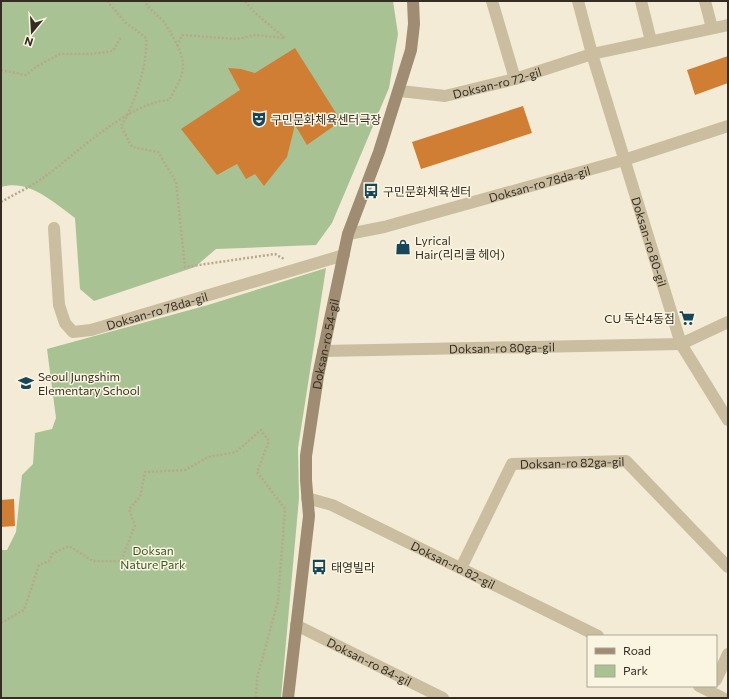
<svg xmlns="http://www.w3.org/2000/svg" width="729" height="699" font-family="Commissioner,'Noto Sans KR',sans-serif">
<style>
.green{fill:#a9c294}
.building{fill:#d17e35}
.lines{fill:none;stroke-linecap:round;stroke-linejoin:round}
.path{stroke:#b7a88b;stroke-width:2.5;stroke-dasharray:2 2;stroke-linecap:butt}
.street{stroke:#cbbea0;stroke-width:12}
.secondary{stroke:#9f8c72;stroke-width:12}
.labels{text-anchor:middle;dominant-baseline:central;stroke-width:3;stroke-linejoin:round;paint-order:stroke}
.street-label{font-size:12px;fill:#352d24;stroke:#faf5e1}
.poi-label{font-size:12px;fill:#352d24;stroke:#faf5e1;text-anchor:start}
.park-label{font-size:12px;fill:#395526;stroke:#faf5e1}
</style>
<rect width="100%" height="100%" fill="#f3ebd5"/>
<g class="green">
<path d="M1,1H393L398,34L389,88L332,223L316,245L216,249L195,267L94,301L80,289L75,218C53,202 29,179 1,187Z"/>
<path d="M326,268L298,448L299,498L281,698H1V550H7L16,532L22,475L33,464L35,433L52,429L56,418L47,349L208,305Z"/>
</g>
<g class="building">
<path d="M295,48L341,121L307,145L295,125L287,157L264,186L255,174L246,179L237,164L217,175L181,129L240,90L228,68L241,69L255,73Z"/>
<path d="M728,56V83L695,95L687,70Z"/>
<path d="M523,106L532,133L421,169L412,142Z"/>
<path d="M14,499L15,526L1,527V500Z"/>
</g>
<g class="lines">
<g class="path">
<path d="M107,1L125,22L146,38C148,63 135,104 121,126L132,147L158,152L176,182L185,267L275,254L284,259"/>
<path d="M177,46L182,35L237,39L255,35L285,38L255,13L245,1"/>
<path d="M1,70L26,75L39,65L60,54H91L113,51L121,37"/>
<path d="M1,202C15,194 30,187 43,178C76,154 129,102 169,100C175,89 184,76 183,63C183,53 169,29 163,21C157,14 149,10 145,1"/>
<path d="M1,623L24,610L39,565L49,561L52,554L69,546L93,561H121L135,525L129,509L140,497L145,472L185,470L208,457L236,452L261,430L269,441L257,472L285,509L278,601L257,678L256,698"/>
</g>
<g class="street">
<path d="M492,1L515,79"/>
<path id="s1" d="M578,1L592,54L681,344L728,420"/>
<path d="M641,1L651,41"/>
<path d="M705,1L712,28"/>
<path id="s2" d="M400,91L445,96L515,79L592,54L728,25"/>
<path id="s3" d="M54,228L59,305L65,323L73,332L91,330L344,255"/>
<path id="s4" d="M348,234L384,227L624,160L728,126"/>
<path id="s5" d="M323,351L681,344L728,322"/>
<path id="s6" d="M307,498L332,505L598,636"/>
<path id="s7" d="M461,568L512,464L626,461L728,567"/>
<path id="s8" d="M296,625L443,698"/>
<path d="M716,680L728,654"/>
<path d="M699,686L723,698"/>
</g>
<path class="secondary" id="s9" d="M288,698L309,516L306,480V456L318,376L348,234L379,152L411,50L414,24L413,1"/>
</g>
<defs>
<symbol id="theatre-bare" viewBox="-9 -9 18 18"><path d="M-5-5.5Q0-4 5-5.5V0Q5 5 0 6Q-5 5-5 0ZM-3.3-2.5H-1v1.5H-3.3ZM1-2.5H3.3v1.5H1ZM-2.8 1Q0 5.5 2.8 1Z" fill="#174659" stroke="#faf5e1" stroke-width="2.5" paint-order="stroke"/></symbol>
<symbol id="bus-bare" viewBox="-9 -9 18 18"><path d="M-5-6H5V4H4V6H2V4H-2V6H-4V4H-5ZM-3.5-4V0h7V-4ZM-3.5 1.2v1.5H-2V1.2ZM2 1.2v1.5H3.5V1.2Z" fill="#174659" stroke="#faf5e1" stroke-width="2.5" paint-order="stroke"/></symbol>
<symbol id="shop-bare" viewBox="-9 -9 18 18"><path d="M-5-2.5h2.3a2.7 3.5 0 0 1 5.4 0H5L5.5 6h-11ZM-1.5-2.5h3a1.5 2.3 0 0 0-3 0Z" fill="#174659" stroke="#faf5e1" stroke-width="2.5" paint-order="stroke"/></symbol>
<symbol id="supermarket-bare" viewBox="-9 -9 18 18"><path d="M-6-5.5h2.5l.6 2H6L4.5 2H-2.5L-4.4-4H-6ZM-1.5 3.2a1.3 1.3 0 1 0 .1 0ZM3 3.2a1.3 1.3 0 1 0 .1 0Z" fill="#174659" stroke="#faf5e1" stroke-width="2.5" paint-order="stroke"/></symbol>
<symbol id="school-bare" viewBox="-9 -9 18 18"><path d="M0-5L7-2L0 1L-7-2ZM-4 1L0 2.5L4 1V4Q0 6-4 4Z" fill="#174659" stroke="#faf5e1" stroke-width="2.5" paint-order="stroke"/></symbol>
</defs>
<g fill-rule="evenodd">
<use href="#theatre-bare" x="248" y="108" width="22" height="22"/>
<use href="#bus-bare" x="360" y="180" width="22" height="22"/>
<use href="#shop-bare" x="392" y="236" width="22" height="22"/>
<use href="#supermarket-bare" x="676" y="307" width="22" height="22"/>
<use href="#school-bare" x="15" y="372" width="22" height="22"/>
<use href="#bus-bare" x="308" y="556" width="22" height="22"/>
</g>
<g class="labels">
<g class="street-label">
<text stroke="none"><textPath href="#s2" startOffset="99">Doksan-ro 72-gil</textPath></text>
<text stroke="none"><textPath href="#s4" startOffset="198">Doksan-ro 78da-gil</textPath></text>
<text stroke="none"><textPath href="#s1" startOffset="251">Doksan-ro 80-gil</textPath></text>
<text stroke="none"><textPath href="#s3" startOffset="195">Doksan-ro 78da-gil</textPath></text>
<text stroke="none"><textPath href="#s9" startOffset="357">Doksan-ro 54-gil</textPath></text>
<text stroke="none"><textPath href="#s5" startOffset="179">Doksan-ro 80ga-gil</textPath></text>
<text stroke="none"><textPath href="#s7" startOffset="176">Doksan-ro 82ga-gil</textPath></text>
<text stroke="none"><textPath href="#s6" startOffset="161">Doksan-ro 82-gil</textPath></text>
<text stroke="none"><textPath href="#s8" startOffset="82">Doksan-ro 84-gil</textPath></text>
</g>
<g class="poi-label">
<text x="271" y="119">구민문화체육센터극장</text>
<text x="383" y="191">구민문화체육센터</text>
<text x="415" y="240">Lyrical<tspan x="415" dy="14">Hair(리리클 헤어)</tspan></text>
<text x="675" y="318" text-anchor="end">CU 독산4동점</text>
<text x="38" y="376">Seoul Jungshim<tspan x="38" dy="14">Elementary School</tspan></text>
<text x="331" y="567">태영빌라</text>
</g>
<g class="park-label">
<text x="153" y="550">Doksan<tspan x="153" dy="14">Nature Park</tspan></text>
</g>
</g>
<rect width="729" height="699" fill="none" stroke="#352d24" stroke-width="4"/>
<rect x="587" y="635" width="130" height="52" fill="#faf5e1" stroke="#aba595"/>
<rect x="595" y="648" width="20" height="6" fill="#9f8c72" stroke="#aba595"/>
<text x="623" y="655" font-size="12" fill="#352d24">Road</text>
<rect x="595" y="665" width="20" height="12" fill="#a9c294" stroke="#aba595"/>
<text x="623" y="675" font-size="12" fill="#352d24">Park</text>
<g transform="translate(32 32) rotate(198)" stroke="#faf5e1" stroke-width="3" paint-order="stroke">
<path d="M0-3L7 15L0 10L-7 15Z" fill="#352d24"/>
<text y="-6" font-size="11" font-weight="bold" text-anchor="middle" fill="#352d24">N</text>
</g>
</svg>
